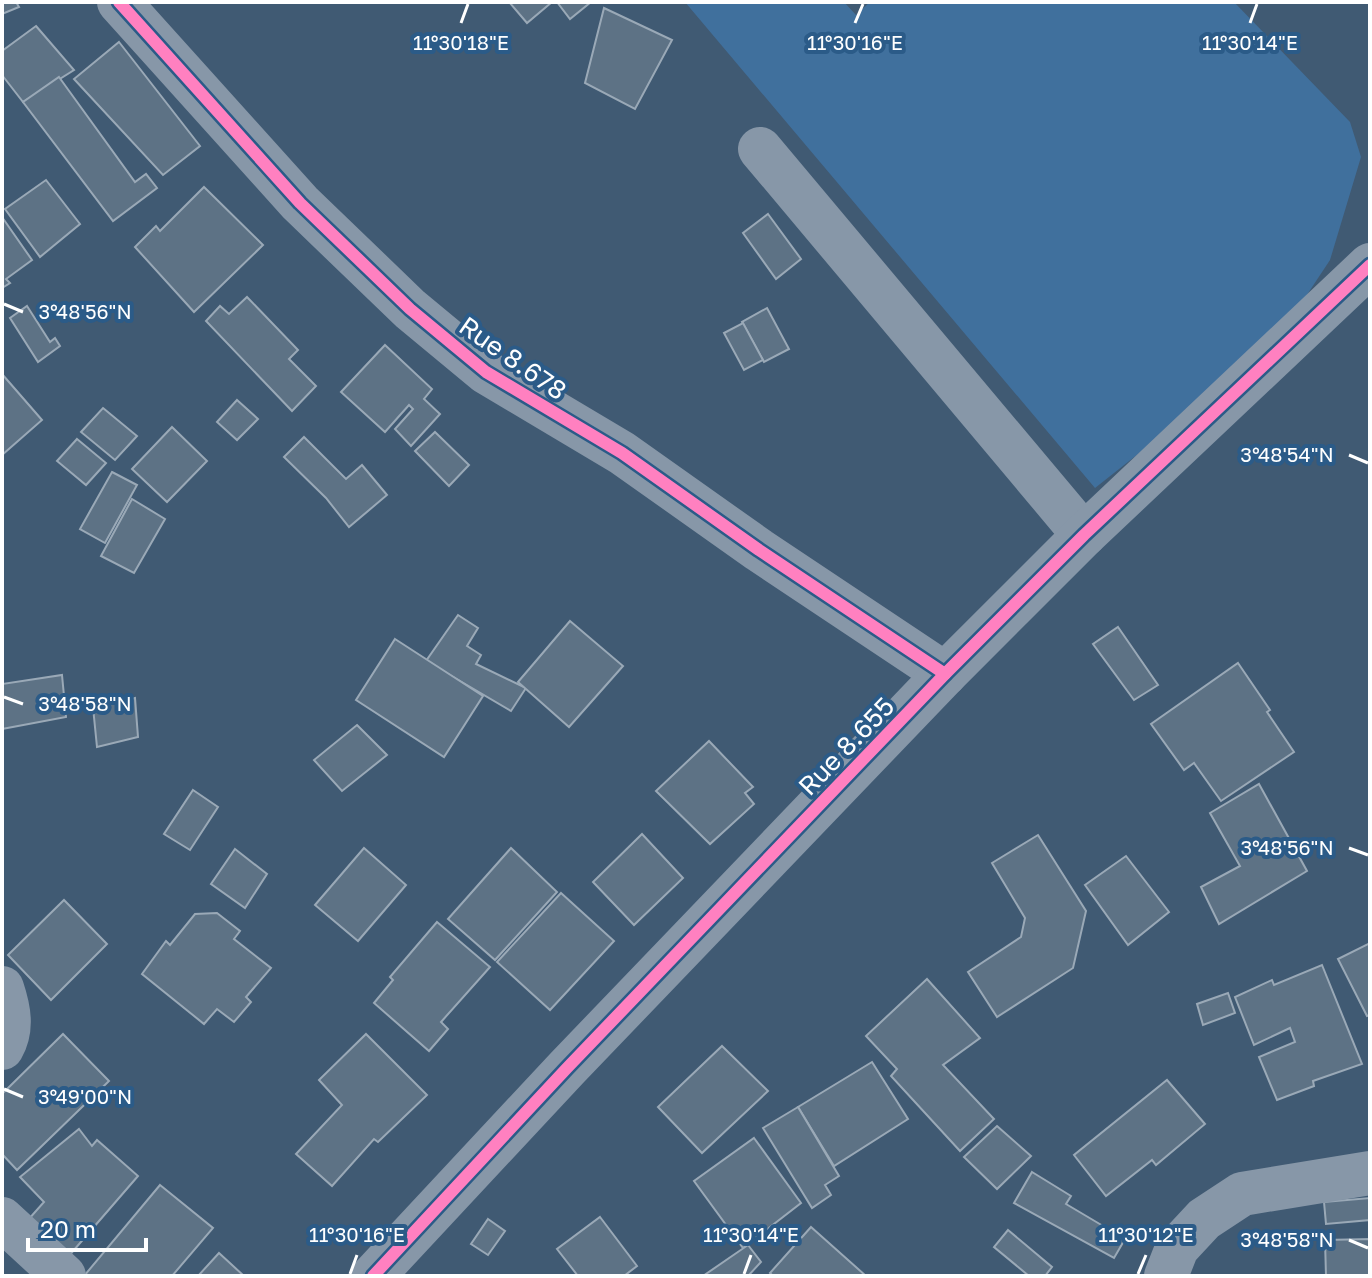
<svg xmlns="http://www.w3.org/2000/svg" width="1372" height="1278" font-family="'Golos Text',sans-serif">
<style>
.green{fill:#40709d}
.building{fill:#5d7285;stroke:#9aa9b7;stroke-width:2}
.lines{fill:none;stroke-linecap:round;stroke-linejoin:round}
.minor{stroke:#8797a8;stroke-width:44}
.cycleway-casing{stroke:#2b5b88;stroke-width:17}
.cycleway{stroke:#ff80c0;stroke-width:12}
.ticks{fill:none;stroke:#fff;stroke-width:3}
.labels{text-anchor:middle;dominant-baseline:central;stroke-width:8;stroke-linejoin:round;paint-order:stroke}
.street-label{font-size:26px;fill:#fff;stroke:#2b5b88}
.ticks-label{font-size:20px;text-anchor:middle;fill:#fff;stroke:#2b5b88;stroke-width:8;stroke-linejoin:round;paint-order:stroke}
</style>
<rect width="100%" height="100%" fill="#405a73"/>
<path class="green" d="M685,2H844L856,15L870,2H1234L1350,122L1361,157L1330,260L1271,349L1095,488Z"/>
<g class="building">
<path d="M2,2H16L19,7L2,14Z"/>
<path d="M509,2H552L527,23Z"/>
<path d="M557,2H591L570,19Z"/>
<path d="M604,8L672,40L635,109L585,83Z"/>
<path d="M36,26L74,70L23,102L2,75V51Z"/>
<path d="M119,42L200,146L163,175L74,79Z"/>
<path d="M59,77L135,182L146,174L157,188L113,221L23,102Z"/>
<path d="M46,180L80,224L40,257L5,209Z"/>
<path d="M204,187L263,245L194,312L135,247L156,226L160,231Z"/>
<path d="M768,214L801,259L776,279L743,233Z"/>
<path d="M2,217L32,260L6,279L10,283L2,288Z"/>
<path d="M247,297L298,350L289,359L316,386L292,411L206,321L220,306L229,314Z"/>
<path d="M27,306L50,342L55,338L60,346L38,362L10,318Z"/>
<path d="M767,308L789,349L764,362L742,322Z"/>
<path d="M743,323L763,360L744,370L724,333Z"/>
<path d="M385,345L432,389L424,399L440,414L411,446L395,429L413,409L409,405L385,432L341,392Z"/>
<path d="M2,374L42,420L2,455Z"/>
<path d="M237,400L258,419L237,440L217,422Z"/>
<path d="M103,408L137,436L115,460L81,432Z"/>
<path d="M172,427L207,461L167,502L132,469Z"/>
<path d="M435,432L469,465L449,486L415,451Z"/>
<path d="M304,437L346,479L362,465L387,495L349,527L326,498L284,457Z"/>
<path d="M77,439L106,463L86,485L57,461Z"/>
<path d="M112,472L137,485L105,543L80,529Z"/>
<path d="M132,499L165,519L134,573L101,556Z"/>
<path d="M458,615L478,628L467,646L481,655L476,664L526,688L511,711L426,661Z"/>
<path d="M570,621L623,666L569,727L518,682Z"/>
<path d="M1118,627L1158,685L1134,700L1093,644Z"/>
<path d="M395,639L483,696L444,757L356,700Z"/>
<path d="M1238,663L1270,710L1267,712L1294,752L1221,801L1194,763L1184,770L1151,724Z"/>
<path d="M62,675L66,717L2,729V684Z"/>
<path d="M135,698L138,737L97,747L93,707Z"/>
<path d="M357,725L387,755L342,791L314,760Z"/>
<path d="M709,741L753,787L745,793L754,804L710,844L656,791Z"/>
<path d="M1259,784L1307,871L1219,924L1201,887L1240,866L1210,813Z"/>
<path d="M193,790L218,807L190,850L164,834Z"/>
<path d="M642,834L683,878L634,925L593,882Z"/>
<path d="M1038,835L1086,911L1073,968L997,1017L968,972L1021,937L1025,918L992,863Z"/>
<path d="M364,848L406,885L358,941L315,905Z"/>
<path d="M511,848L557,892L495,960L448,919Z"/>
<path d="M235,849L267,874L245,908L211,884Z"/>
<path d="M1126,856L1169,912L1128,945L1085,885Z"/>
<path d="M561,893L614,941L550,1010L497,962Z"/>
<path d="M64,900L107,944L51,1000L8,955Z"/>
<path d="M217,913L240,931L234,939L271,968L246,997L251,1002L234,1022L217,1009L204,1024L142,974L166,941L170,945L195,914Z"/>
<path d="M437,922L490,967L441,1022L448,1029L429,1051L374,1003L393,980L390,977Z"/>
<path d="M1370,943V1015L1367,1016L1338,959Z"/>
<path d="M1322,965L1362,1064L1313,1081L1314,1086L1277,1100L1259,1057L1295,1042L1290,1028L1254,1045L1235,997L1272,980L1274,985Z"/>
<path d="M927,979L980,1038L943,1065L994,1119L960,1151L891,1076L897,1069L866,1036Z"/>
<path d="M1228,993L1235,1013L1203,1025L1197,1004Z"/>
<path d="M63,1034L109,1081L17,1170L2,1154V1094Z"/>
<path d="M366,1034L427,1095L378,1142L374,1139L332,1186L296,1154L342,1105L319,1080Z"/>
<path d="M722,1046L768,1091L702,1153L658,1107Z"/>
<path d="M872,1062L908,1119L834,1166L798,1107Z"/>
<path d="M1167,1080L1205,1124L1156,1165L1152,1160L1106,1196L1074,1155Z"/>
<path d="M798,1107L839,1176L825,1185L831,1195L812,1208L763,1128Z"/>
<path d="M997,1126L1031,1156L997,1189L964,1157Z"/>
<path d="M79,1129L92,1146L97,1140L138,1176L61,1265L20,1229L44,1202L20,1177Z"/>
<path d="M754,1138L801,1203L743,1248L694,1181Z"/>
<path d="M1032,1172L1071,1196L1066,1204L1125,1239L1114,1258L1014,1203Z"/>
<path d="M160,1185L213,1228L172,1276H84Z"/>
<path d="M1370,1198V1220L1326,1224L1324,1202Z"/>
<path d="M600,1217L637,1266L624,1276H578L557,1249Z"/>
<path d="M488,1219L505,1231L488,1255L471,1244Z"/>
<path d="M811,1227L866,1276H773L770,1273Z"/>
<path d="M1008,1230L1052,1267L1045,1276H1029L994,1247Z"/>
<path d="M1370,1239V1276H1326L1325,1240Z"/>
<path d="M748,1245L761,1262L748,1276H703Z"/>
<path d="M219,1253L244,1276H198Z"/>
</g>
<g class="lines">
<g class="minor">
<path d="M119,2L300,203L410,309L486,372L622,453L759,550L945,674"/>
<path d="M760,149L1084,535"/>
<path d="M2,988C9,1009 13,1029 2,1048"/>
<path d="M2,1219L64,1276"/>
<path d="M373,1276L567,1068L945,674L1084,535L1370,265"/>
<path d="M1166,1276L1177,1248L1204,1219L1242,1194L1370,1173"/>
</g>
<defs>
<g id="cycleway">
<path d="M119,2L300,203L410,309L486,372L622,453L759,550L945,674"/>
<path d="M373,1276L567,1068L945,674L1084,535L1370,265"/>
</g>
</defs>
<use href="#cycleway" class="cycleway-casing"/>
<use href="#cycleway" class="cycleway"/>
</g>
<path class="ticks" d="M461,23L468,4M855,23L863,4M1250,23L1257,4M4,304L23,312M1349,455L1368,463M4,697L23,704M1349,848L1368,855M4,1089L23,1097M1349,1240L1368,1248M350,1274L357,1255M744,1274L751,1255M1138,1274L1146,1255"/>
<g class="labels">
<g class="street-label">
<text transform="translate(513 358) rotate(35)">Rue 8.678</text>
<text transform="translate(846 746) rotate(-46)">Rue 8.655</text>
</g>
</g>
<g class="ticks-label">
<text x="461" y="50">11°30'18"E</text>
<text x="855" y="50">11°30'16"E</text>
<text x="1250" y="50">11°30'14"E</text>
<text x="85" y="319">3°48'56"N</text>
<text x="1287" y="462">3°48'54"N</text>
<text x="85" y="711">3°48'58"N</text>
<text x="1287" y="855">3°48'56"N</text>
<text x="85" y="1104">3°49'00"N</text>
<text x="357" y="1242">11°30'16"E</text>
<text x="751" y="1242">11°30'14"E</text>
<text x="1146" y="1242">11°30'12"E</text>
<text x="1287" y="1247">3°48'58"N</text>
</g>
<rect width="1372" height="1278" fill="none" stroke="#ffffff" stroke-width="8"/>
<path d="M28 1238v12h118v-12" fill="none" stroke="#ffffff" stroke-width="4"/>
<text x="40" y="1238" font-size="24" fill="#ffffff" stroke="#2b5b88" stroke-width="6" paint-order="stroke">20 m</text>
</svg>
